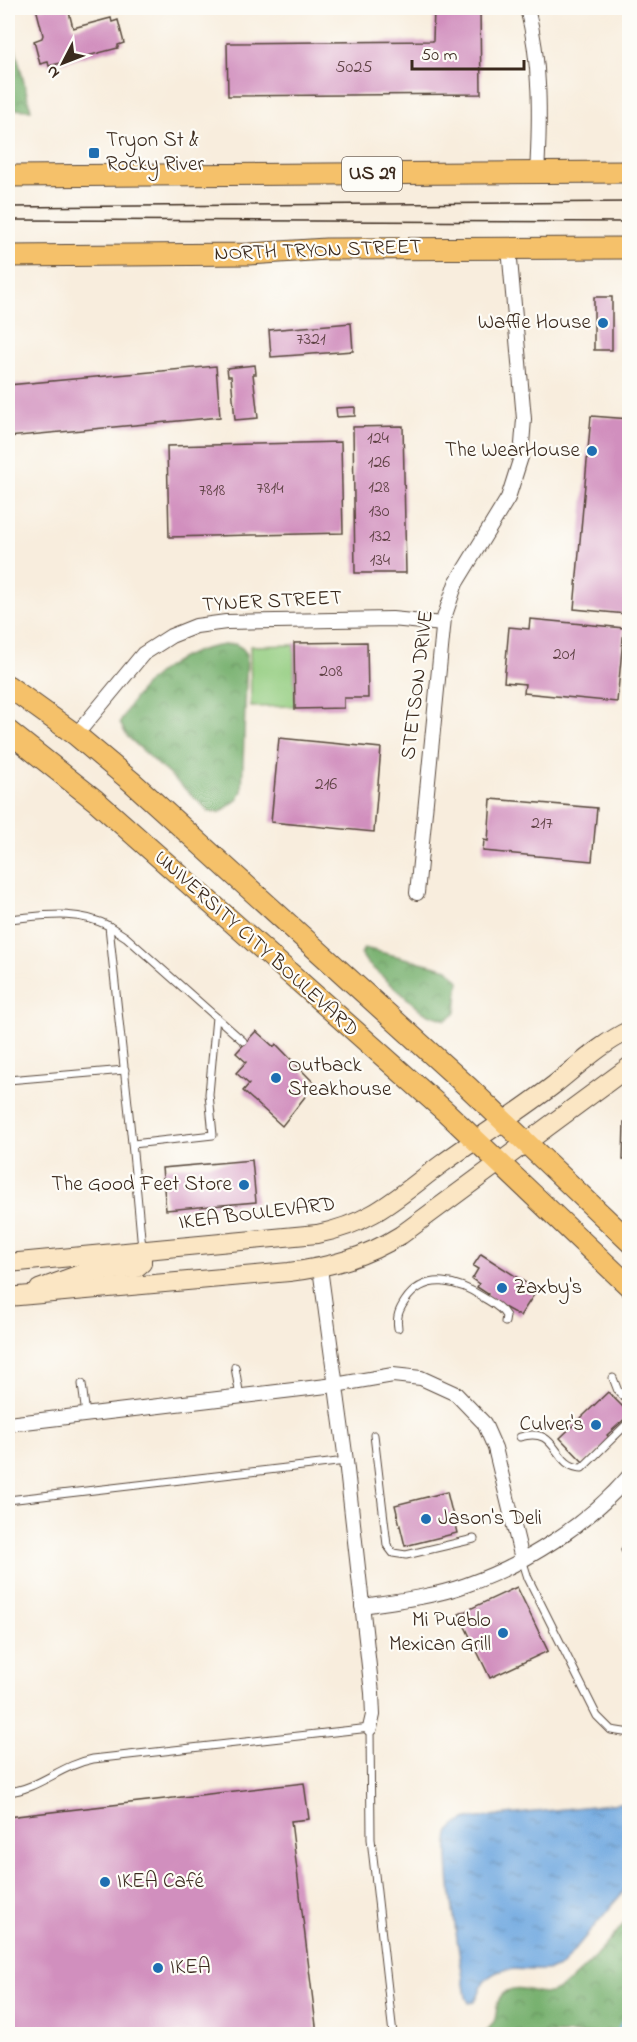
<svg xmlns="http://www.w3.org/2000/svg" width="637" height="2042" font-family="'Indie Flower',sans-serif">
<style>
.grass{fill:#95ce82;stroke:#687c50;stroke-width:1.5}
.forest{fill:url(#forest-crowns);stroke:#5a6e47;stroke-width:1.5}
.water{fill:url(#water-ripples);stroke:#566a7f;stroke-width:1.5}
.lines{fill:none;stroke-linecap:round;stroke-linejoin:round}
.stream{stroke:#71a9e0;stroke-width:4.5}
.building{fill:#d18fbe}
.lane-casing{stroke:#57473b;stroke-width:9}
.street-casing{stroke:#57473b;stroke-width:16}
.secondary-casing{stroke:#57473b;stroke-width:20}
.primary-casing{stroke:#57473b;stroke-width:23}
.lane{stroke:#fff;stroke-width:7}
.street{stroke:#fff;stroke-width:14}
.secondary{stroke:#fbe6c4;stroke-width:18}
.primary{stroke:#f5c16b;stroke-width:21}
.tram{stroke:#3b2a1e;stroke-width:1.5}
.poi-dot{fill:#1f6fb2;stroke:#fdfcf7;stroke-width:2}
.labels{text-anchor:middle;dominant-baseline:central;stroke-width:4.5;stroke-linejoin:round;paint-order:stroke}
.number-label{font-size:18px;fill:#604346}
.shield{fill:#fdfcf7;stroke:#75695f;stroke-width:1.5}
.shield-label{font-size:20px;font-weight:bold;fill:#3b2a1e}
.poi-label{font-size:21px;fill:#3b2a1e;stroke:#fdfcf7;text-anchor:start}
.street-label{font-size:21px;fill:#3b2a1e;stroke:#fdfcf7}
</style>
<defs>
<pattern id="forest-crowns" width="20" height="18" patternUnits="userSpaceOnUse" patternTransform="scale(1.5)"><rect width="20" height="18" fill="#78b170"/><path d="M2 6a3 3 0 1 1 6 0M12 15a3 3 0 1 1 6 0" fill="none" stroke="#64905b"/></pattern>
<pattern id="water-ripples" width="26" height="14" patternUnits="userSpaceOnUse" patternTransform="scale(1.5)"><rect width="26" height="14" fill="#71a9e0"/><path d="M2 4q2-2 4 0t4 0M15 11q2-2 4 0t4 0" fill="none" stroke="#5e8ab5"/></pattern>
</defs>
<rect width="100%" height="100%" fill="#fdfcf7"/>
<filter id="ink" filterUnits="userSpaceOnUse"><feTurbulence type="fractalNoise" baseFrequency=".0167" numOctaves="2"/><feDisplacementMap in="SourceGraphic" scale="12" xChannelSelector="R" yChannelSelector="G"/><feConvolveMatrix kernelMatrix="1 2 1 2 8 2 1 2 1" color-interpolation-filters="sRGB"/></filter>
<filter id="wash" filterUnits="userSpaceOnUse"><feTurbulence type="fractalNoise" baseFrequency=".008" numOctaves="4" result="noise"/><feDisplacementMap in="SourceGraphic" scale="24" xChannelSelector="R" yChannelSelector="G"/><feGaussianBlur stdDeviation="1.35" result="paint"/><feColorMatrix in="noise" values="0 0 0 0 0 0 0 0 0 0 0 0 0 0 0 0 0 1.4 0 .05"/><feComposite in="paint" operator="in"/></filter>
<g filter="url(#wash)">
<rect width="100%" height="100%" fill="#f8eddd"/>
<path class="grass" d="M294,645L295,706L251,707L250,646Z"/>
<g class="forest">
<path d="M8,20L31,110L8,109Z"/>
<path d="M235,644L242,648L247,654L242,791L238,799L221,812H210L127,736L120,723C142,676 184,647 235,644Z"/>
<path d="M364,948L448,969L459,981L456,1012L446,1020L423,1012L367,963L361,954Z"/>
<path d="M629,1917V2034H484C487,2030 493,2025 495,2019C498,2008 495,1998 507,1991C519,1984 535,1994 548,1993C568,1992 616,1934 629,1917Z"/>
</g>
<path class="water" d="M629,1802V1885L561,1966C538,1978 504,1958 485,1981C480,1987 479,1995 475,2002L469,2003L466,1997C462,1970 441,1851 450,1832C454,1824 461,1821 469,1819Z"/>
<g class="lines">
<path class="stream" d="M617,2034L623,2023L630,2018"/>
</g>
<g id="blocks">
<g class="building">
<path d="M36,8H68L73,28L111,18L112,22L118,20L124,43L118,45V48L49,66L48,62L40,64L34,41L42,38L43,35Z"/>
<path d="M434,8H480L481,94L228,96L227,43L433,41Z"/>
<rect x="594" y="297" width="18" height="53"/>
<path d="M351,323L353,351L271,357L269,330Z"/>
<path d="M255,365L256,374H253L258,418L235,420L231,376H228L227,368Z"/>
<path d="M216,366L220,417L8,437V385Z"/>
<path d="M355,407V416L337,417L336,408Z"/>
<path d="M591,416L630,419V571L626,614L574,609Z"/>
<path d="M403,426L406,573H355L353,427Z"/>
<path d="M341,442L343,533L169,537L167,446Z"/>
<path d="M530,619L624,628L617,702L524,693L525,684L504,682L509,627L529,629Z"/>
<path d="M367,642L368,698H344V708L295,709L294,643Z"/>
<path d="M279,738L381,748L374,832L271,822Z"/>
<path d="M491,799L597,808L592,861L483,851L484,840L488,841Z"/>
<path d="M256,1031L274,1047L276,1044L315,1084L282,1126L243,1091L249,1084L236,1073L246,1062L236,1053Z"/>
<path d="M630,1121V1160H623L624,1122Z"/>
<path d="M252,1160L256,1202L166,1210L162,1168Z"/>
<path d="M481,1254L537,1290L520,1316L486,1297L488,1294L477,1287L479,1284L472,1279L478,1269L473,1266Z"/>
<path d="M608,1392L630,1414L607,1435L612,1440L584,1463L560,1438Z"/>
<path d="M447,1492L457,1533L405,1546L395,1505Z"/>
<path d="M517,1587L548,1651L490,1678L459,1614Z"/>
<path d="M304,1783L309,1819L291,1821L317,2034H8V1817Z"/>
</g>
</g>
</g>
<g filter="url(#ink)">
<use href="#blocks" fill-opacity="0" stroke="#57473b" stroke-width="1.5"/>
<g class="lines">
<defs>
<g id="lane">
<path d="M8,919C43,916 76,909 109,926C120,1034 133,1141 142,1249"/>
<path d="M109,926L126,937L216,1017L209,1094L213,1135L133,1144"/>
<path d="M216,1017L243,1041"/>
<path d="M8,1080L125,1070"/>
<path d="M398,1328C396,1317 399,1310 405,1301C425,1271 459,1281 484,1298C492,1303 501,1307 506,1316L505,1322"/>
<path d="M235,1367L240,1397"/>
<path d="M613,1378L618,1391L630,1403"/>
<path d="M82,1384L86,1415"/>
<path d="M374,1435L387,1545L393,1553L406,1555L474,1539"/>
<path d="M520,1437C559,1425 552,1467 582,1468L630,1421"/>
<path d="M8,1500L346,1461"/>
<path d="M625,1550L630,1544"/>
<path d="M522,1559L528,1578L597,1716L611,1730L630,1733"/>
<path d="M8,1792C39,1789 61,1765 93,1759L370,1728L371,1839L393,2034"/>
</g>
<g id="street">
<path d="M527,8C541,62 540,118 537,174"/>
<path d="M76,735L143,654L171,636L196,626L226,622L392,619L443,624"/>
<path d="M417,893L444,618L456,583L508,498L521,457L524,419L509,248"/>
<path d="M320,1268L346,1461L372,1693L373,1715L370,1728"/>
<path d="M8,1424L335,1385L393,1375L421,1378L456,1394L484,1423L495,1448L522,1559"/>
<path d="M362,1606C396,1601 433,1597 466,1585C526,1564 588,1524 630,1475"/>
</g>
<g id="secondary">
<path d="M8,1263L317,1234C374,1223 399,1195 443,1163C480,1136 519,1112 555,1084C579,1065 602,1043 630,1030"/>
<path d="M39,1289L83,1273L136,1268L142,1263V1249"/>
<path d="M8,1297L289,1272C330,1267 366,1257 401,1235L630,1066"/>
</g>
<g id="primary">
<path d="M8,176L630,172"/>
<path d="M8,256L249,254L326,249L630,248"/>
<path d="M8,686L76,735L132,782L469,1088L630,1242"/>
<path d="M8,731L95,800L446,1112L630,1287"/>
</g>
</defs>
<use href="#lane" class="lane-casing"/>
<use href="#street" class="street-casing"/>
<use href="#secondary" class="secondary-casing"/>
<use href="#primary" class="primary-casing"/>
<use href="#lane" class="lane"/>
<use href="#street" class="street"/>
<use href="#secondary" class="secondary"/>
<use href="#primary" class="primary"/>
<g class="tram">
<path d="M8,207L630,202"/>
<path d="M8,220L630,222"/>
</g>
</g>
</g>
<g class="poi-dot">
<rect x="88" y="147" width="12" height="12" rx="3"/>
<circle cx="603" cy="323" r="6"/>
<circle cx="592" cy="451" r="6"/>
<circle cx="276" cy="1078" r="6"/>
<circle cx="244" cy="1185" r="6"/>
<circle cx="502" cy="1288" r="6"/>
<circle cx="596" cy="1425" r="6"/>
<circle cx="426" cy="1519" r="6"/>
<circle cx="503" cy="1633" r="6"/>
<circle cx="105" cy="1882" r="6"/>
<circle cx="158" cy="1968" r="6"/>
</g>
<g class="labels">
<g class="number-label">
<text x="354" y="68">5025</text>
<text x="311" y="340">7321</text>
<text x="378" y="439">124</text>
<text x="379" y="463">126</text>
<text x="379" y="488">128</text>
<text x="270" y="489">7814</text>
<text x="212" y="491">7818</text>
<text x="379" y="512">130</text>
<text x="380" y="537">132</text>
<text x="380" y="561">134</text>
<text x="564" y="655">201</text>
<text x="331" y="672">208</text>
<text x="326" y="785">216</text>
<text x="542" y="824">217</text>
</g>
<rect class="shield" x="342" y="157" width="60" height="34" rx="4.5"/>
<g class="shield-label">
<text x="372" y="174">US 29</text>
</g>
<g class="poi-label">
<text x="106" y="141">Tryon St &amp;<tspan x="106" dy="24">Rocky River</tspan></text>
<text x="591" y="323" text-anchor="end">Waffle House</text>
<text x="580" y="451" text-anchor="end">The WearHouse</text>
<text x="288" y="1066">Outback<tspan x="288" dy="24">Steakhouse</tspan></text>
<text x="232" y="1185" text-anchor="end">The Good Feet Store</text>
<text x="514" y="1288">Zaxby's</text>
<text x="584" y="1425" text-anchor="end">Culver's</text>
<text x="438" y="1519">Jason's Deli</text>
<text x="491" y="1621" text-anchor="end">Mi Pueblo<tspan x="491" dy="24">Mexican Grill</tspan></text>
<text x="117" y="1882">IKEA Café</text>
<text x="170" y="1968">IKEA</text>
</g>
<g class="street-label">
<text transform="translate(318 251) rotate(-2)">NORTH TRYON STREET</text>
<text transform="translate(272 602) rotate(-3)">TYNER STREET</text>
<text transform="translate(418 685) rotate(-83)">STETSON DRIVE</text>
<text transform="translate(256 944) rotate(42)">UNIVERSITY CITY BOULEVARD</text>
<text transform="translate(257 1214) rotate(-7)">IKEA BOULEVARD</text>
</g>
</g>
<rect width="637" height="2042" fill="none" stroke="#fdfcf7" stroke-width="30"/>
<g transform="translate(63 63) rotate(228)" stroke="#fdfcf7" stroke-width="4.5" paint-order="stroke">
<path d="M0-4.5L10 22L0 15L-10 22Z" fill="#3b2a1e"/>
<text y="-9" font-size="16" font-weight="bold" text-anchor="middle" fill="#3b2a1e">N</text>
</g>
<path d="M412 60v9h112v-9" fill="none" stroke="#3b2a1e" stroke-width="3"/>
<text x="421" y="60" font-size="18" fill="#3b2a1e" stroke="#fdfcf7" stroke-width="4.5" paint-order="stroke">50 m</text>
</svg>
